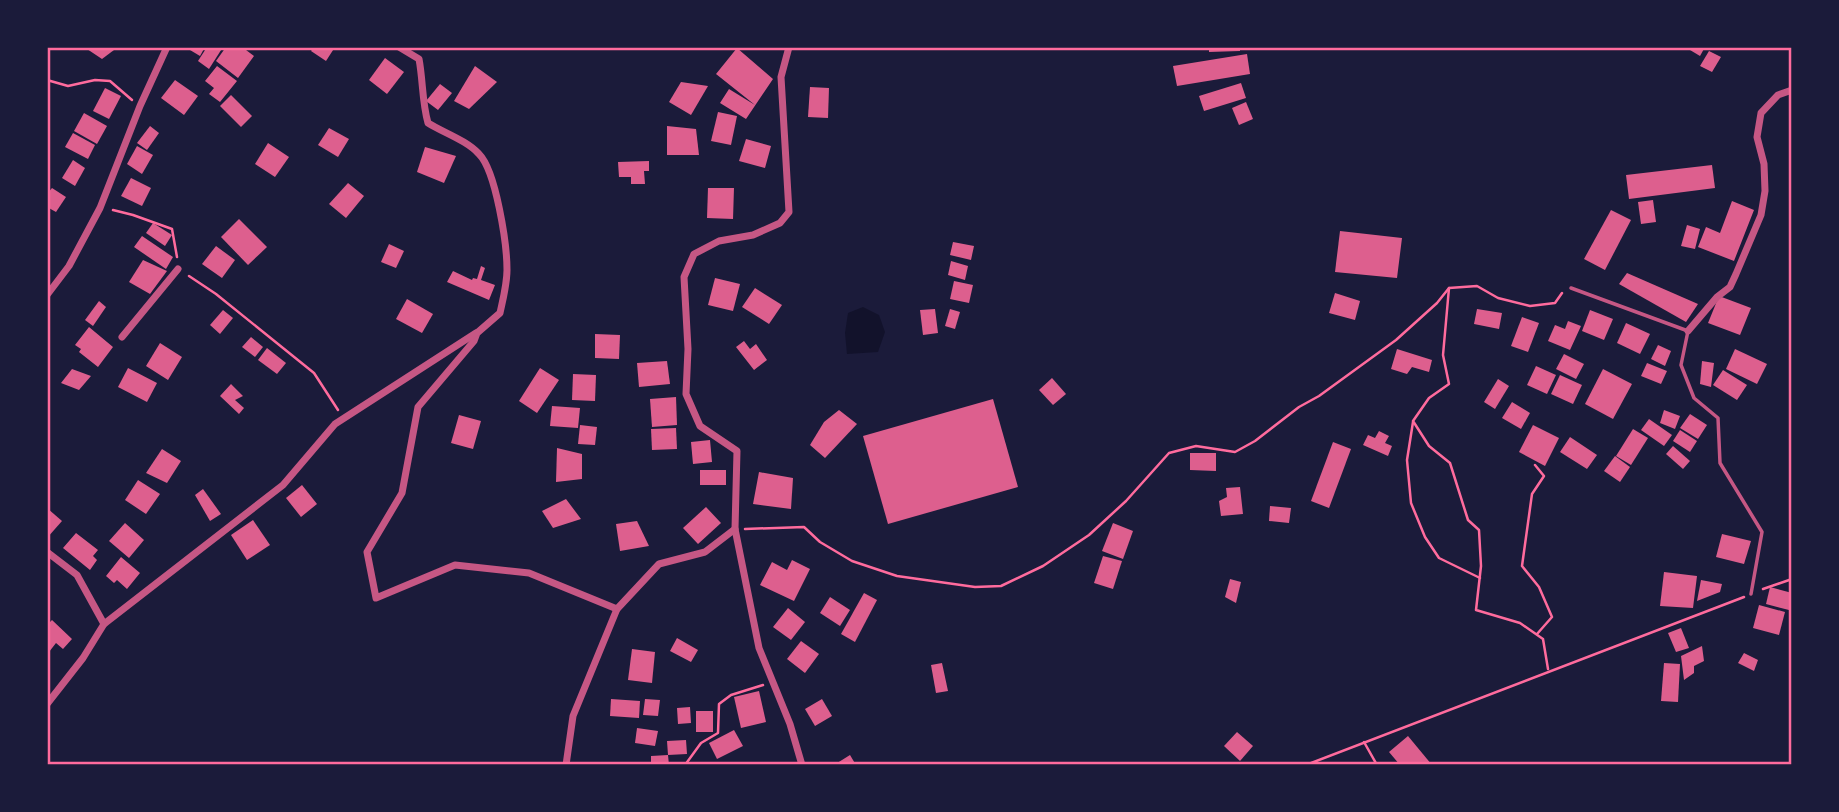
<svg xmlns="http://www.w3.org/2000/svg" width="1839" height="812" font-family="'Asap Condensed',sans-serif">
<style>
.water{fill:#12122b}
.building{fill:#dd5f8e}
.lines{fill:none;stroke-linecap:round;stroke-linejoin:round}
.path{stroke:#ff6b9d;stroke-width:2.5}
.service{stroke:#c65784;stroke-width:3.5}
.minor{stroke:#c65784;stroke-width:7}
.neatline{fill:none;stroke:#ff6b9d;stroke-width:2.5}
</style>
<rect width="100%" height="100%" fill="#1b1b3a"/>
<path class="water" d="M863,307L879,315L885,332L878,352L847,354L845,333L848,313Z"/>
<g class="building">
<path d="M84,47H118L102,59Z"/>
<path d="M185,47H205L200,56Z"/>
<path d="M207,47H223L209,69L198,61Z"/>
<path d="M226,47H242L254,56L238,78L216,61Z"/>
<path d="M314,47H335L326,61L311,51Z"/>
<path d="M1209,47H1240V51L1209,52Z"/>
<path d="M1685,47H1705L1700,56Z"/>
<path d="M737,48L773,79L746,119L720,103L729,89L755,105L716,74Z"/>
<path d="M1709,51L1721,57L1712,72L1700,66Z"/>
<path d="M1247,54L1250,74L1177,86L1173,66Z"/>
<path d="M385,58L404,72L387,94L369,80Z"/>
<path d="M217,66L237,81L220,102L209,94L214,88L205,81Z"/>
<path d="M475,66L497,82L469,109L454,101Z"/>
<path d="M175,80L198,96L184,115L161,98Z"/>
<path d="M681,82L708,86L691,115L669,102Z"/>
<path d="M1241,83L1246,98L1204,111L1199,96Z"/>
<path d="M440,84L452,93L438,110L426,101Z"/>
<path d="M810,87L829,88L828,118L808,117Z"/>
<path d="M105,88L121,96L109,119L93,111Z"/>
<path d="M231,95L252,116L241,127L220,106Z"/>
<path d="M1246,102L1253,119L1239,125L1232,108Z"/>
<path d="M718,112L737,116L731,145L711,141Z"/>
<path d="M84,113L107,126L97,144L74,131Z"/>
<path d="M150,126L159,133L147,150L137,143Z"/>
<path d="M667,126L696,129L699,155H667Z"/>
<path d="M329,128L349,139L338,157L318,145Z"/>
<path d="M73,133L95,145L88,159L65,147Z"/>
<path d="M746,139L771,146L765,168L739,161Z"/>
<path d="M268,143L289,157L275,177L255,164Z"/>
<path d="M137,146L153,155L142,174L127,164Z"/>
<path d="M425,147L456,156L444,183L417,172Z"/>
<path d="M73,160L85,168L75,186L62,178Z"/>
<path d="M649,161V171H644L645,184H631V177H619L618,162Z"/>
<path d="M1712,165L1715,188L1629,199L1626,175Z"/>
<path d="M131,178L151,188L142,206L121,196Z"/>
<path d="M348,183L364,196L346,218L329,204Z"/>
<path d="M52,188L66,197L56,212L47,207V194Z"/>
<path d="M708,188H734L733,219L707,218Z"/>
<path d="M1653,200L1656,222L1641,224L1638,202Z"/>
<path d="M1732,201L1754,210L1734,261L1698,247L1706,227L1720,233Z"/>
<path d="M1611,210L1631,220L1605,270L1584,259Z"/>
<path d="M239,219L267,247L248,265L221,237Z"/>
<path d="M153,223L172,235L165,246L146,233Z"/>
<path d="M1687,225L1700,229L1695,249L1681,246Z"/>
<path d="M1340,231L1402,238L1397,278L1335,272Z"/>
<path d="M142,236L173,257L166,269L134,247Z"/>
<path d="M953,242L974,246L971,260L950,255Z"/>
<path d="M389,244L404,251L396,268L381,262Z"/>
<path d="M216,246L235,260L222,278L202,264Z"/>
<path d="M143,260L167,271L150,294L129,282Z"/>
<path d="M951,261L968,266L965,280L948,275Z"/>
<path d="M481,266L485,268L481,280L495,285L489,300L447,282L453,271L472,280L473,278L477,279Z"/>
<path d="M1627,273L1698,304L1686,322L1619,284Z"/>
<path d="M715,278L740,284L733,311L708,305Z"/>
<path d="M954,281L973,285L969,303L950,299Z"/>
<path d="M755,288L782,305L769,324L742,307Z"/>
<path d="M1335,293L1360,301L1355,320L1329,313Z"/>
<path d="M1719,296L1751,308L1740,335L1708,323Z"/>
<path d="M407,299L433,314L422,333L396,319Z"/>
<path d="M99,301L106,307L93,326L85,320Z"/>
<path d="M935,309L938,333L923,335L920,310Z"/>
<path d="M950,309L960,312L955,329L945,326Z"/>
<path d="M1477,309L1502,313L1499,329L1474,324Z"/>
<path d="M223,310L233,318L220,334L210,325Z"/>
<path d="M1590,310L1613,319L1604,340L1582,331Z"/>
<path d="M1522,317L1539,323L1528,352L1511,346Z"/>
<path d="M1568,321L1581,326L1570,350L1548,341L1555,325L1565,329Z"/>
<path d="M1626,323L1650,334L1640,354L1617,343Z"/>
<path d="M89,327L113,347L98,367L79,352L81,349L75,345Z"/>
<path d="M595,334L620,335L619,359L595,358Z"/>
<path d="M251,337L263,347L255,357L242,347Z"/>
<path d="M744,341L750,349L756,344L767,360L754,370L736,347Z"/>
<path d="M160,343L182,357L168,380L146,366Z"/>
<path d="M1658,345L1671,351L1665,366L1651,359Z"/>
<path d="M267,348L286,363L277,374L258,360Z"/>
<path d="M1397,349L1432,360L1429,372L1412,367L1407,374L1391,369Z"/>
<path d="M1735,349L1767,364L1757,384L1726,369Z"/>
<path d="M1564,354L1584,364L1576,379L1556,369Z"/>
<path d="M667,361L670,384L639,387L637,363Z"/>
<path d="M1702,361L1714,363L1711,387L1700,384Z"/>
<path d="M1647,363L1667,371L1661,384L1641,376Z"/>
<path d="M1536,366L1556,375L1547,394L1527,385Z"/>
<path d="M128,368L157,383L147,402L118,387Z"/>
<path d="M540,368L559,380L537,413L519,401Z"/>
<path d="M72,369L91,376L79,390L61,383Z"/>
<path d="M1603,369L1632,384L1613,419L1585,404Z"/>
<path d="M1723,370L1747,385L1737,400L1713,385Z"/>
<path d="M573,374L596,375L595,401L572,400Z"/>
<path d="M1560,375L1582,385L1573,404L1551,394Z"/>
<path d="M1052,378L1066,394L1053,405L1039,390Z"/>
<path d="M1498,379L1509,386L1495,409L1484,402Z"/>
<path d="M231,384L243,396L235,400L244,408L239,414L220,396Z"/>
<path d="M676,397L677,425L652,427L650,399Z"/>
<path d="M993,399L1018,487L888,524L863,436Z"/>
<path d="M1512,402L1530,413L1521,429L1502,418Z"/>
<path d="M552,406L580,408L578,428L550,426Z"/>
<path d="M839,410L857,424L825,458L810,445L824,422Z"/>
<path d="M1664,410L1680,416L1675,429L1660,423Z"/>
<path d="M1690,414L1707,425L1698,439L1680,428Z"/>
<path d="M459,415L481,421L473,449L451,443Z"/>
<path d="M1649,419L1672,435L1664,446L1641,430Z"/>
<path d="M580,425L597,427L595,445L578,444Z"/>
<path d="M1533,425L1559,438L1545,466L1519,452Z"/>
<path d="M676,428L677,449L652,450L651,429Z"/>
<path d="M1633,429L1648,438L1631,465L1616,456Z"/>
<path d="M1680,430L1697,441L1690,452L1673,441Z"/>
<path d="M1379,431L1389,436L1385,443L1392,446L1388,456L1363,445L1368,435L1375,438Z"/>
<path d="M1570,437L1597,455L1587,469L1560,452Z"/>
<path d="M710,440L712,462L693,464L691,442Z"/>
<path d="M1333,442L1351,449L1329,508L1311,501Z"/>
<path d="M1673,446L1690,461L1683,469L1666,454Z"/>
<path d="M557,448L582,454V479L556,482Z"/>
<path d="M162,449L181,461L167,483L146,473Z"/>
<path d="M1190,453H1216V471L1190,470Z"/>
<path d="M1615,456L1630,467L1620,482L1604,471Z"/>
<rect x="700" y="470" width="26" height="15"/>
<path d="M759,472L793,478L791,509L753,504Z"/>
<path d="M138,480L160,494L146,514L125,500Z"/>
<path d="M302,485L317,504L301,517L286,498Z"/>
<path d="M1240,487L1243,514L1221,516L1219,501L1227,497L1226,488Z"/>
<path d="M203,489L221,514L210,521L195,495Z"/>
<path d="M566,499L581,519L553,528L542,511Z"/>
<path d="M1270,506L1291,508L1289,523L1269,521Z"/>
<path d="M706,507L721,523L698,544L683,528Z"/>
<path d="M47,508L62,521L47,538Z"/>
<path d="M253,520L270,545L247,560L231,535Z"/>
<path d="M637,521L649,546L620,551L616,524Z"/>
<path d="M125,523L144,540L129,558L109,541Z"/>
<path d="M1113,523L1133,531L1123,559L1102,551Z"/>
<path d="M76,533L98,550L93,556L97,560L90,570L63,548Z"/>
<path d="M1722,534L1751,541L1744,564L1716,557Z"/>
<path d="M1103,556L1122,561L1113,589L1094,583Z"/>
<path d="M121,557L140,573L127,589L117,580L114,583L106,576Z"/>
<path d="M792,560L810,569L794,601L760,585L772,562L787,570Z"/>
<path d="M1664,572L1697,576L1693,608L1660,606Z"/>
<path d="M1230,579L1241,582L1236,603L1225,597Z"/>
<path d="M1701,580L1722,584L1720,592L1697,601Z"/>
<path d="M1770,587L1792,593L1789,610L1766,604Z"/>
<path d="M864,593L877,600L855,642L841,634Z"/>
<path d="M830,597L850,610L840,626L820,613Z"/>
<path d="M1759,605L1785,612L1779,635L1753,628Z"/>
<path d="M788,608L805,622L791,640L773,627Z"/>
<path d="M52,620L72,639L63,649L56,643L49,652L47,625Z"/>
<path d="M1681,628L1689,648L1676,652L1668,633Z"/>
<path d="M677,638L698,650L691,662L670,651Z"/>
<path d="M801,641L819,654L805,673L787,659Z"/>
<path d="M1702,646L1704,661L1694,666V673L1684,680L1681,656Z"/>
<path d="M632,649L655,652L652,683L628,680Z"/>
<path d="M1744,653L1758,660L1754,671L1738,663Z"/>
<path d="M942,663L948,691L936,693L931,665Z"/>
<path d="M1664,663L1680,664L1678,702L1661,701Z"/>
<path d="M759,691L766,722L741,728L734,697Z"/>
<path d="M611,699L640,701L639,718L610,716Z"/>
<path d="M645,699L660,700L658,716L643,715Z"/>
<path d="M822,699L832,716L815,726L805,709Z"/>
<path d="M690,707L691,723L678,724L677,708Z"/>
<rect x="696" y="711" width="17" height="21"/>
<path d="M637,728L658,731L655,746L635,743Z"/>
<path d="M734,730L743,746L717,759L709,743Z"/>
<path d="M1237,732L1253,746L1240,761L1224,746Z"/>
<path d="M1408,736L1432,765H1400L1389,752Z"/>
<path d="M686,740L687,754L668,755L669,765H651V756L668,755L667,741Z"/>
<path d="M850,755L856,765H834Z"/>
</g>
<g class="lines">
<g class="path">
<path d="M47,80L68,86L95,80L110,81L132,100"/>
<path d="M113,210L133,215L172,229L177,257"/>
<path d="M189,276L216,294L314,373L338,410"/>
<path d="M1449,288L1443,355L1449,384L1429,398L1413,421L1429,446L1450,463L1468,520L1479,530L1481,566L1476,610L1520,623L1543,639L1548,669"/>
<path d="M1413,422L1407,460L1411,503L1425,537L1439,558L1480,578"/>
<path d="M1535,465L1544,476L1532,494L1522,566L1539,587L1552,617L1537,634"/>
<path d="M745,529L804,527L820,542L852,561L897,576L975,587L1001,586L1043,566L1089,535L1126,501L1169,453L1196,446L1235,452L1255,441L1299,407L1319,396L1396,340L1437,303L1449,288L1477,286L1498,298L1530,306L1555,303L1562,293"/>
<path d="M1763,589L1792,579"/>
<path d="M1364,742L1377,765"/>
<path d="M685,765L701,743L718,733L719,704L731,695L763,685"/>
<path d="M1306,765L1744,597"/>
</g>
<path class="service" d="M1571,288L1688,331L1681,365L1694,398L1718,418L1720,463L1762,532L1751,594"/>
<g class="minor">
<path d="M399,47L419,59C423,80 422,102 428,123C444,133 466,140 479,154C496,171 507,244 507,270C507,284 503,299 500,313L477,333L474,341L418,407L402,493L367,552L376,598L455,565L529,573L617,609"/>
<path d="M789,47L781,77L789,212L780,223L753,235L719,241L694,254L684,277L688,349L686,394L700,426L737,451L735,529L759,648L790,724L802,765"/>
<path d="M47,295L69,266L100,208L140,106L167,47"/>
<path d="M1688,331L1717,297L1730,287L1736,274L1761,215L1765,191L1764,164L1757,137L1761,113L1778,95L1792,90"/>
<path d="M122,337L178,269"/>
<path d="M47,552L77,575L104,624"/>
<path d="M47,704L83,658L104,624L283,485L335,424L476,333"/>
<path d="M566,765L573,716L617,609L659,564L705,552L735,529"/>
</g>
</g>
<rect width="1839" height="812" fill="none" stroke="#1b1b3a" stroke-width="98"/>
<rect x="49" y="49" width="1741" height="714" class="neatline"/>
</svg>
